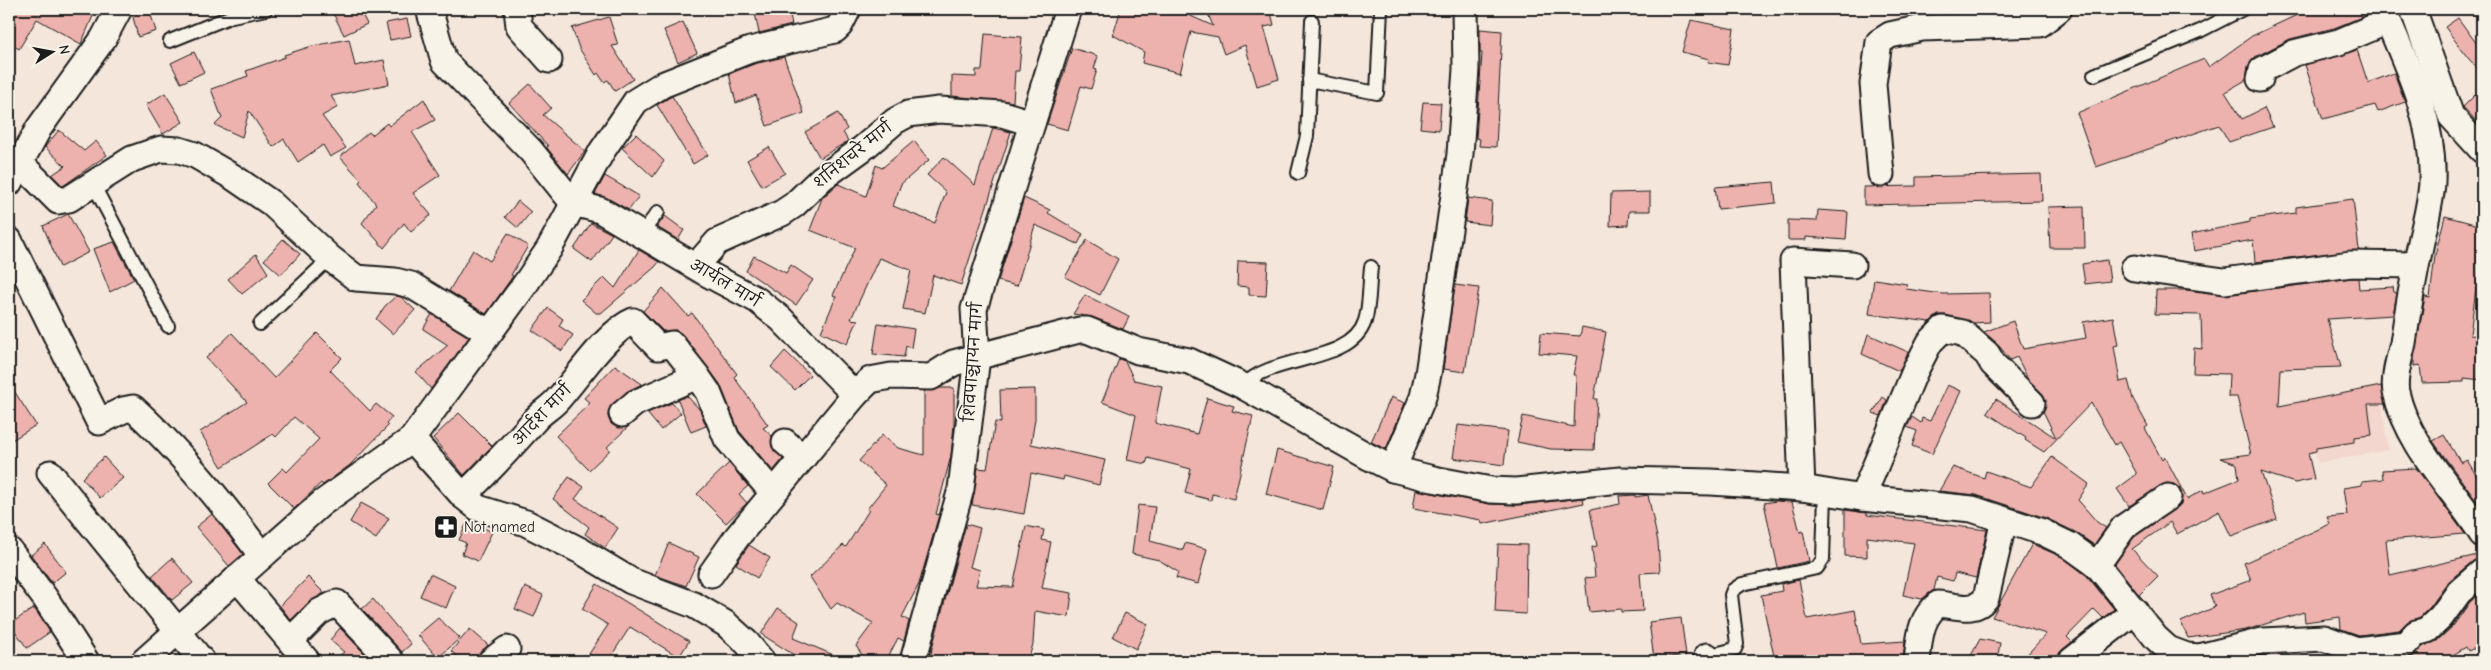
<svg xmlns="http://www.w3.org/2000/svg" width="2491" height="670" font-family="'Comic Neue','Playpen Sans Deva',sans-serif">
<style>
.built{fill:#f3d6ce}
.building{fill:#edb2ad;stroke:#1c1c1c}
.lines{fill:none;stroke-linecap:round;stroke-linejoin:round}
.lane-casing{stroke:#1c1c1c;stroke-width:16}
.street-casing{stroke:#1c1c1c;stroke-width:29}
.lane{stroke:#f7f3e8;stroke-width:12}
.street{stroke:#f7f3e8;stroke-width:25}
.labels{text-anchor:middle;dominant-baseline:central;stroke-width:4;stroke-linejoin:round;paint-order:stroke}
.street-label{font-size:15px;fill:#1c1c1c;stroke:#f7f3e8}
.poi-label{font-size:15px;fill:#1c1c1c;stroke:#f7f3e8;text-anchor:start}
</style>
<rect width="100%" height="100%" fill="#f5e6dc"/>
<filter id="ink" filterUnits="userSpaceOnUse"><feTurbulence type="fractalNoise" baseFrequency=".02" numOctaves="2"/><feDisplacementMap in="SourceGraphic" scale="10" xChannelSelector="R" yChannelSelector="G"/><feConvolveMatrix kernelMatrix="1 2 1 2 8 2 1 2 1" color-interpolation-filters="sRGB"/></filter>
<g filter="url(#ink)">
<path class="built" d="M2300,399L2382,404L2388,450L2318,463Z"/>
<g class="building">
<path d="M9,9H96L81,44L37,19L19,49L9,43Z"/>
<path d="M149,9L156,31L138,37L132,13Z"/>
<path d="M331,9H359L367,24L344,35Z"/>
<path d="M754,9H789L792,25L759,33Z"/>
<path d="M1121,9H1175L1213,26L1206,9H1270L1274,25L1264,27L1279,79L1257,86L1245,45L1224,54L1218,37L1191,32L1180,73L1142,63L1144,52L1113,35Z"/>
<path d="M2297,9H2358L2362,17L2334,28L2290,39L2255,57L2248,66L2246,80L2225,92L2242,119L2264,108L2273,127L2229,142L2219,125L2096,167L2077,113L2204,59L2209,67L2252,36L2299,14Z"/>
<path d="M609,17L618,45L612,46L633,79L615,91L608,80L604,82L598,73L596,75L579,48L572,28Z"/>
<path d="M2458,18L2482,51V73L2468,58L2445,27Z"/>
<path d="M407,19L411,36L390,40L386,23Z"/>
<path d="M1691,20L1734,29L1728,65L1708,62L1709,59L1682,52Z"/>
<path d="M683,22L697,53L678,62L664,30Z"/>
<path d="M1480,29L1502,31L1496,147L1479,146L1480,139L1476,138L1482,53H1480Z"/>
<path d="M985,34L1022,37L1019,71H1015L1013,102L952,96V76L976,77V70H982Z"/>
<path d="M349,39L355,66L384,60L389,84L331,96L338,107L322,116L346,148L330,157L323,145L298,162L284,139L273,147L249,111L242,137L215,125L222,118L211,89L248,76L246,71L285,57L284,55L312,46Z"/>
<path d="M1072,48L1098,56L1094,69L1097,70L1091,89L1081,86L1068,130L1047,124Z"/>
<path d="M2357,50L2368,83L2394,73L2405,102L2378,112L2375,105L2323,119L2305,65Z"/>
<path d="M194,52L204,72L181,83L171,63Z"/>
<path d="M784,57L804,113L767,126L756,95L736,103L729,74L754,64Z"/>
<path d="M530,84L551,108L543,115L585,151L568,174L547,148L548,146L509,103Z"/>
<path d="M2482,88V127L2463,107Z"/>
<path d="M165,93L183,122L163,134L146,105Z"/>
<path d="M672,96L708,155L693,164L657,105Z"/>
<path d="M424,99L435,120L412,132L440,175L413,193L431,215L411,232L404,223L384,248L362,223L376,204L359,182L361,180L340,157L369,132L372,135L387,123L389,126Z"/>
<path d="M1423,102L1441,103L1439,130L1420,128Z"/>
<path d="M838,113L847,129L843,132L848,141L820,158L805,132Z"/>
<path d="M993,128L1011,132L961,285L933,275L925,313L903,309L911,270L879,258L851,319L858,320L847,344L821,332L836,297L833,295L855,248L810,230L822,198L838,184L866,196L876,165L882,168L914,141L929,160L901,184L893,206L935,223L946,192L927,175L944,157L975,185Z"/>
<path d="M59,130L84,151L96,141L107,155L63,186L52,175L65,166L45,147Z"/>
<path d="M636,134L664,161L653,177L622,148Z"/>
<path d="M769,147L785,173L762,186L747,160Z"/>
<path d="M2041,174L2042,201L1864,205V187L1916,186V177Z"/>
<path d="M605,176L639,196L629,210L607,198L595,194Z"/>
<path d="M1774,182L1776,203L1718,209L1715,187Z"/>
<path d="M1650,192V211H1629L1628,225L1610,226L1611,193Z"/>
<path d="M1024,198L1050,210L1048,213L1083,234L1078,244L1035,225L1017,286L998,281Z"/>
<path d="M1468,198L1492,201L1490,225L1465,222Z"/>
<path d="M2353,199L2359,250L2255,262L2253,240L2194,251L2191,234L2250,222V219L2296,213V207Z"/>
<path d="M518,201L531,212L518,228L505,217Z"/>
<path d="M2084,206L2085,248H2050L2048,207Z"/>
<path d="M1818,210L1848,212L1846,240L1806,237V240H1788V220L1817,221Z"/>
<path d="M68,214L89,252L60,267L43,226Z"/>
<path d="M665,216L684,230L678,240L657,227Z"/>
<path d="M2445,216L2482,226V289L2476,288L2470,335L2482,336V380L2464,378V382L2422,383L2420,365L2414,366V357L2425,297L2430,298L2435,255Z"/>
<path d="M591,223L612,234L592,262L574,249Z"/>
<path d="M508,233L528,246L511,275L513,276L486,314L449,291L473,250L490,261Z"/>
<path d="M283,239L300,254L281,275L264,260Z"/>
<path d="M1087,240L1118,259L1100,295L1065,277Z"/>
<path d="M114,242L134,279L110,292L93,249Z"/>
<path d="M639,250L659,262L655,267L601,313H596L581,300L604,277L615,288Z"/>
<path d="M256,254L268,273L242,294L228,279Z"/>
<path d="M754,256L786,273L791,265L813,280L796,305L746,271Z"/>
<path d="M2107,260L2110,281L2085,284L2082,264Z"/>
<path d="M1238,261L1268,262L1266,296L1249,295V287L1237,286Z"/>
<path d="M2352,278H2358L2359,289L2393,287L2394,292L2397,293L2393,315L2327,319L2341,367L2281,369L2279,406L2381,386L2385,404H2368L2372,435L2354,437V442L2316,448V451L2308,453L2314,479L2295,483L2261,472L2277,519L2231,536L2219,511L2177,534L2170,522L2132,549L2158,576L2139,595L2115,564L2134,537L2181,504L2182,496L2180,489L2174,484L2166,483L2129,506L2117,489L2137,474L2119,442L2115,445L2091,403L2044,452L2025,440L2026,438L1987,413L1996,399L2056,438L2043,411L2046,400L2042,393L2028,379L2017,357L2010,360L1997,343L1984,332L2013,321L2023,349L2086,338L2083,322L2113,317L2118,345L2114,346L2120,382L2128,380L2133,399L2148,426L2145,428L2162,460L2165,457L2187,499L2203,490L2204,493L2239,479L2237,464L2220,458L2251,454L2237,397H2228L2229,374L2193,373L2194,348L2202,349L2201,315L2155,314L2156,290H2186L2226,295Z"/>
<path d="M1874,279L1907,284L1906,289L1943,294L1989,293L1990,322L1973,323L1946,315H1938L1930,322L1869,314Z"/>
<path d="M1455,285L1479,288L1465,372L1443,369Z"/>
<path d="M663,288L688,316L692,313L737,374L734,377L768,425L763,428L772,436V447L783,459L773,471L739,431L720,384L683,335L676,330L663,331L643,311Z"/>
<path d="M1085,295L1129,317L1123,329L1092,317L1073,314Z"/>
<path d="M396,296L401,297L415,310L393,334L376,319L385,306Z"/>
<path d="M548,308L563,319L559,326L573,335L562,351L532,330Z"/>
<path d="M432,314L469,337L431,389L416,372L448,345L423,329Z"/>
<path d="M878,323L914,329L911,348L906,346L904,357L873,354Z"/>
<path d="M1582,327L1606,332L1594,399H1597L1594,450L1551,449L1517,442L1523,416L1574,427L1576,375H1573L1577,356L1539,353L1541,333L1580,336Z"/>
<path d="M232,333L274,378L317,333L342,358L330,370L370,411L376,404L392,417L386,424L388,426L350,465L323,485L321,483L294,509L268,483L283,468L287,472L319,439L294,417L276,437L273,434L222,467L200,432L247,402L206,358Z"/>
<path d="M1868,334L1908,352L1899,371L1862,354Z"/>
<path d="M785,351L810,375L795,390L771,367Z"/>
<path d="M1119,359L1125,361L1134,380L1162,386L1155,423L1197,434L1207,398L1234,406L1232,411L1253,416L1234,499L1212,494L1211,500L1185,493L1191,469L1148,458L1146,464L1127,460L1136,415L1102,402Z"/>
<path d="M615,365L642,384L626,392L609,409L608,416L611,424L618,428L629,426L607,447L610,450L589,470L556,436L590,403L584,398Z"/>
<path d="M9,383L36,425L9,442Z"/>
<path d="M1947,385L1961,391L1932,454L1912,446L1917,431L1907,427L1912,417L1921,423L1922,418L1930,421Z"/>
<path d="M940,388H954V425L951,456L936,514L939,515L919,584L902,617L909,621L904,641L898,638L886,661H866L856,646L873,623L837,603L831,609L810,577L843,545L846,547L869,510L867,509L886,485L859,461L882,435L898,448L924,455V391Z"/>
<path d="M1035,389V419L1031,444L1105,460L1099,485L1064,476L1063,480L1031,473L1024,514L972,505L978,468L987,469L995,422L1001,423L1000,390Z"/>
<path d="M687,396L700,410L706,426L691,432L678,400Z"/>
<path d="M1391,397L1405,403L1386,449L1371,442Z"/>
<path d="M1883,397L1887,400L1881,416L1873,413Z"/>
<path d="M672,403L681,413L661,430L647,413Z"/>
<path d="M459,413L492,446L464,475L433,438Z"/>
<path d="M1458,425L1508,431L1504,465L1453,458Z"/>
<path d="M2444,435L2461,463L2467,460L2482,485V499L2477,502L2433,441Z"/>
<path d="M1277,450L1334,467L1323,510L1266,494Z"/>
<path d="M104,457L123,478L100,498L82,478Z"/>
<path d="M2052,457L2089,484L2078,500L2097,522L2106,528L2094,545L2075,532L2046,518L1976,495L1939,491L1953,467L1984,478L1986,471L2031,487Z"/>
<path d="M729,463L748,486L739,494L747,503L726,523L697,494Z"/>
<path d="M2416,468L2465,534L2386,540L2390,575L2482,554V558L2473,561L2449,581L2430,607L2420,617L2406,623L2399,630L2359,635L2341,629L2340,617L2305,622L2304,612L2246,630L2188,638L2181,622L2215,607L2210,595L2251,580L2244,563L2330,524L2327,517L2347,515L2343,488L2362,485V481L2383,479L2382,470Z"/>
<path d="M569,477L584,487L575,499L618,528L605,548L585,534L589,527L553,499Z"/>
<path d="M1416,490L1490,504L1518,505L1583,498L1584,503L1482,524L1481,520L1413,508Z"/>
<path d="M1635,495V497L1648,495L1658,542L1660,572L1640,573L1643,611L1621,612V609L1589,612L1585,578L1595,577L1592,547L1597,546L1590,510L1620,504L1619,496Z"/>
<path d="M1776,501L1792,502L1800,532L1803,531L1809,561L1778,568L1764,503Z"/>
<path d="M361,503L389,518L376,539L350,522Z"/>
<path d="M1138,505L1155,507L1150,541L1183,550L1185,543L1207,549L1198,584L1176,578L1178,572L1159,560L1132,554Z"/>
<path d="M1845,510L1867,513V515L1987,530L1976,578L1955,573L1953,581L1937,577L1934,590L1922,599L1903,595L1914,543L1867,537V557L1845,556Z"/>
<path d="M212,514L243,554L229,566L196,527Z"/>
<path d="M468,520L492,532L478,561L462,554L466,543L459,540Z"/>
<path d="M966,524L980,528L970,567L980,570L976,586L1013,587L1026,526L1044,530L1042,540L1051,542L1042,588L1072,593L1069,617L1035,611L1033,644L1028,661H930L932,648Z"/>
<path d="M669,543L699,557L686,586L655,575Z"/>
<path d="M45,544L66,572L52,583L31,555Z"/>
<path d="M1498,544L1527,545L1526,614L1495,612Z"/>
<path d="M2032,544L2062,557L2087,576L2114,609L2103,618L2094,609L2067,637L2072,642L2062,650L2057,661H2021L2046,634L1992,617Z"/>
<path d="M749,545L770,558L757,578L736,564Z"/>
<path d="M172,558L193,583L172,600L152,576Z"/>
<path d="M430,574L455,586L446,608L420,596Z"/>
<path d="M308,577L324,593L309,602L291,620L280,606Z"/>
<path d="M1799,580L1807,619L1855,610L1861,644L1905,641L1903,661H1775L1761,595L1782,591L1781,584Z"/>
<path d="M597,584L689,641L679,657L630,627L608,661H601L589,654L608,625L582,609Z"/>
<path d="M525,587L543,595L534,617L515,609Z"/>
<path d="M2482,591V645L2468,651L2466,647L2443,661H2383L2408,658L2424,646L2437,641L2453,626L2470,602Z"/>
<path d="M373,599L411,644L402,652L362,609Z"/>
<path d="M34,608L50,632L27,648L10,624Z"/>
<path d="M778,608L799,622L793,638L848,661H791L794,655L761,634Z"/>
<path d="M1125,613L1148,624L1136,649L1113,637Z"/>
<path d="M438,618L460,638L438,658L418,635Z"/>
<path d="M1681,618L1686,655L1654,659L1649,622Z"/>
<path d="M340,628L372,661H332L344,652L330,640Z"/>
<path d="M470,629L488,645L478,655L477,661H463L451,651Z"/>
<path d="M1980,639L2000,643L1997,661H1968Z"/>
</g>
<g class="lines">
<defs>
<g id="lane">
<path d="M170,41L232,16L266,9"/>
<path d="M2094,75L2200,31L2243,9"/>
<path d="M1309,80L1377,93L1381,9"/>
<path d="M1298,173L1307,136L1312,21"/>
<path d="M93,184L168,326"/>
<path d="M642,233L658,212"/>
<path d="M260,324L330,258"/>
<path d="M1243,386C1271,354 1351,365 1365,321C1370,305 1369,284 1371,267"/>
<path d="M1707,656L1735,649L1737,644L1731,595L1733,590L1742,584L1817,568L1823,559L1825,493"/>
</g>
<g id="street">
<path d="M429,9L444,61L531,151L573,203"/>
<path d="M517,9L519,26L549,60"/>
<path d="M2383,9C2406,63 2435,122 2432,182C2431,202 2425,223 2421,242C2414,275 2408,309 2403,343C2400,357 2393,378 2396,392C2408,446 2453,488 2482,534"/>
<path d="M2413,9L2451,116L2482,150"/>
<path d="M2260,79L2262,70L2294,53L2339,42L2388,21"/>
<path d="M21,164L58,201L69,199L132,159L161,149L179,150L195,155L233,177L271,203L330,258L356,278L395,281L411,285L488,332"/>
<path d="M1881,174L1873,84L1879,42L1890,35L1922,28L2040,24L2059,9"/>
<path d="M9,183L39,128L103,39L119,9"/>
<path d="M573,203L600,210L706,273L757,300L781,319L855,395"/>
<path d="M9,240L99,422L123,410L133,408C181,452 223,503 262,556"/>
<path d="M696,266L717,242L782,213L794,205L822,178L862,149L895,121L908,114L939,110L1002,114L1032,123"/>
<path d="M2134,268L2224,281L2351,264L2416,265"/>
<path d="M697,376L708,392L727,439L773,493"/>
<path d="M412,439L463,496L478,508L526,523L581,551L631,581L694,605L726,624L747,643L762,661"/>
<path d="M785,442L803,458"/>
<path d="M1393,469L1423,397L1428,374L1460,154L1466,69L1465,9"/>
<path d="M50,473L202,661"/>
<path d="M1802,488L1793,261L1852,265"/>
<path d="M463,496C488,472 511,447 534,421C541,412 552,407 559,398C578,377 608,331 633,321L658,347L672,344L697,376L635,403L622,414"/>
<path d="M1862,498L1915,371L1930,342L1943,329L1963,333L1987,354L1993,364L2032,403"/>
<path d="M9,550L45,598L86,661"/>
<path d="M2097,565L2124,527L2168,497"/>
<path d="M711,574L737,537L855,395L870,380L891,376L931,377L953,363L1079,330H1087L1138,351L1189,361L1243,386L1369,457L1393,469L1433,479L1491,490L1516,491L1620,480L1711,482L1802,488L1862,498L1972,509L2042,532L2069,545L2097,565L2156,638L2168,649L2187,656L2199,657L2262,641L2324,638L2357,650L2406,644L2416,633L2427,630L2441,617L2459,592L2482,572"/>
<path d="M237,578L307,661"/>
<path d="M291,640L319,612L337,603L391,661"/>
<path d="M1707,656L1709,661"/>
<path d="M144,661L322,503L412,439L526,283L549,249L602,151L636,101L662,85L750,50L835,30L840,25L848,9"/>
<path d="M491,661L507,649"/>
<path d="M913,661L961,489L977,357L974,309L1068,9"/>
<path d="M1917,661C1920,638 1919,620 1938,604C1956,605 1974,614 1986,598L2004,520"/>
<path d="M2071,661L2135,611"/>
</g>
</defs>
<use href="#lane" class="lane-casing"/>
<use href="#street" class="street-casing"/>
<use href="#lane" class="lane"/>
<use href="#street" class="street"/>
</g>
</g>
<defs>
<symbol id="pharmacy-square" viewBox="-11 -11 22 22"><rect x="-9" y="-9" width="18" height="18" rx="4" fill="#1c1c1c" stroke="#f7f3e8"/><path d="M-2-6h4v4h4v4h-4v4h-4v-4h-4v-4h4Z" fill="#fff"/></symbol>
</defs>
<g fill-rule="evenodd">
<use href="#pharmacy-square" x="432" y="513" width="28" height="28"/>
</g>
<g class="labels">
<g class="street-label">
<text transform="translate(853 155) rotate(-39)">शनिशचरे मार्ग</text>
<text transform="translate(725 283) rotate(31)">आर्यल मार्ग</text>
<text transform="translate(973 362) rotate(-86)">शिवपाञ्चायन मार्ग</text>
<text transform="translate(542 415) rotate(-46)">आर्दश मार्ग</text>
</g>
<g class="poi-label">
<text x="464" y="527">Not named</text>
</g>
</g>
<rect width="2491" height="670" fill="none" stroke="#f7f3e8" stroke-width="30"/>
<rect x="15" y="15" width="2461" height="640" fill="none" stroke="#1c1c1c" stroke-width="2" filter="url(#ink)"/>
<g transform="translate(52 52) rotate(79)" stroke="#f7f3e8" stroke-width="4" paint-order="stroke">
<path d="M0-4L9 19L0 12L-9 19Z" fill="#1c1c1c"/>
<text y="-8" font-size="14" font-weight="bold" text-anchor="middle" fill="#1c1c1c">N</text>
</g>
</svg>
